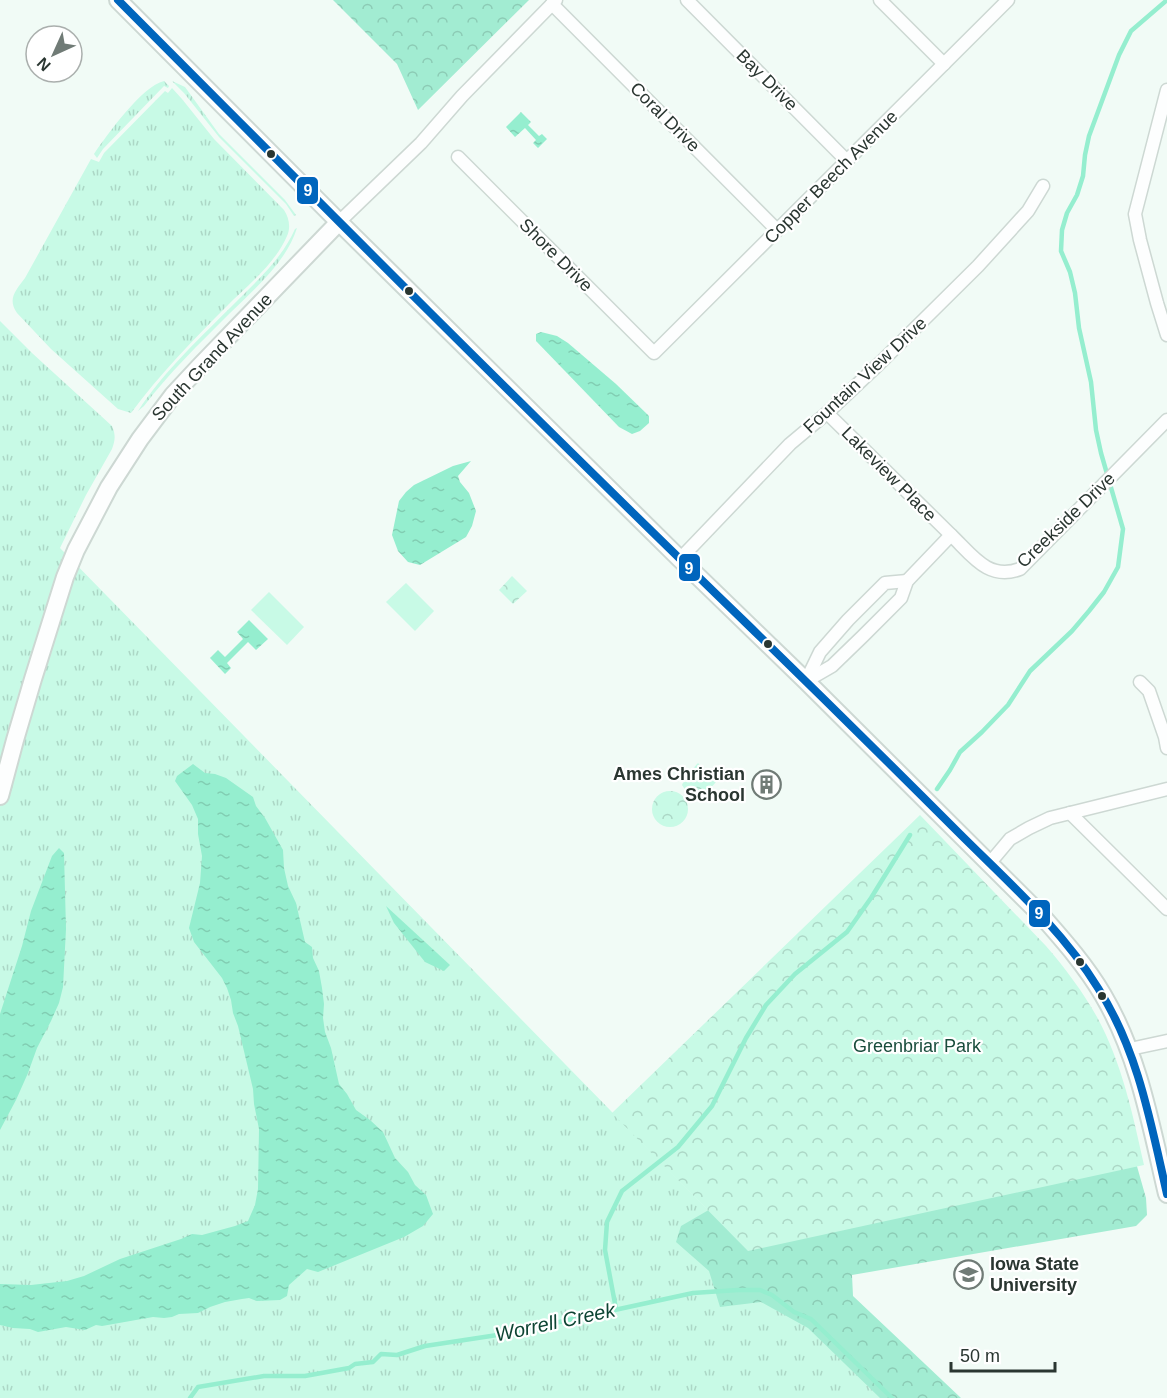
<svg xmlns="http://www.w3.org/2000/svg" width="1167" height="1398" font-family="Helvetica,sans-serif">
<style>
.grass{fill:url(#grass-tufts)}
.forest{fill:url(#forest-crowns)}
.park{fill:url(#park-crowns)}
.garden{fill:#c8fae6}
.water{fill:url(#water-ripples)}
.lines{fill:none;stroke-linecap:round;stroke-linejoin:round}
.stream{stroke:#95eecf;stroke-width:4.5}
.street-casing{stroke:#cdd8d3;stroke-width:15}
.secondary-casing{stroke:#cdd8d3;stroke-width:20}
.street{stroke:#fdfefe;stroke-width:12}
.secondary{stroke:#fdfefe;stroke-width:16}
.bus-1-casing{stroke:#fff;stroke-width:12}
.bus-1{stroke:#0065bd;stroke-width:8}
.bus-dot{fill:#2a3631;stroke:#fff;stroke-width:2}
.labels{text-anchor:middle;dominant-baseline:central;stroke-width:4.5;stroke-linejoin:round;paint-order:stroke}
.street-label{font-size:18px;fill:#2a3631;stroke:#fff}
.poi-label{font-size:18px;font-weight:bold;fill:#2a3631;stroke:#fff;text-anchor:end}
.park-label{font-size:18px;fill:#194d3c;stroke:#fff}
.water-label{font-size:20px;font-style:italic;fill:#0d4433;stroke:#fff}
.line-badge{stroke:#fff;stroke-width:2}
.badge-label{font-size:16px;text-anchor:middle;font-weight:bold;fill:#fff}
</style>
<defs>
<pattern id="grass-tufts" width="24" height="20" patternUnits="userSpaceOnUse" patternTransform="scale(1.5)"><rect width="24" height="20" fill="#c8fae6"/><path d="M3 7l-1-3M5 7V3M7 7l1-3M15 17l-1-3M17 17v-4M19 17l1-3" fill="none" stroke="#acd7c6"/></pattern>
<pattern id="forest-crowns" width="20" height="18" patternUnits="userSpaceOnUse" patternTransform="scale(1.5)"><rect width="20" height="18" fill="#a2ecd2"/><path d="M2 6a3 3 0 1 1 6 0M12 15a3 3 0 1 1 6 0" fill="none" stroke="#8ccbb5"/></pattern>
<pattern id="park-crowns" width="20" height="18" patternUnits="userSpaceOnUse" patternTransform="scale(1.5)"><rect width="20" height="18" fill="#c8fae6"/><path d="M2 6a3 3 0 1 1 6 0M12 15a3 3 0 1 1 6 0" fill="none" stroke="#acd7c6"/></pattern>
<pattern id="water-ripples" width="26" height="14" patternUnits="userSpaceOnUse" patternTransform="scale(1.5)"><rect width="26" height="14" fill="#95eecf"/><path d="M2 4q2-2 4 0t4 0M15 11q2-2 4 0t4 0" fill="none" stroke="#81cdb2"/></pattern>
</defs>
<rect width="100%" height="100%" fill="#f1fbf6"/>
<g class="grass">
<path d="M164,81L169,86L168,88L164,86L103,149L97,158L94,154C107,135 142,86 164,81Z"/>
<path d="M172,81L185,87L219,134L285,200L296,215L294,216L286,204L219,137L184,93Z"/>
<path d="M172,88L182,99L214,139L284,210C289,218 291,227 287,236C275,264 248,285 227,306C193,340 159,375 131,413L118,409L51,349L17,313C7,299 16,290 25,278L91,159L99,162L104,153L165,91L168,93Z"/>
<path d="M297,228C286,263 254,289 229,314C199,344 169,373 144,406L138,411C163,372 204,334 237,301C259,279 282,258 295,229Z"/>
<path d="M0,321L32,353L112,426C116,435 115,441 112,449L86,495L60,548L748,1251L902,1398H0Z"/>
</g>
<g class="forest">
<path d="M333,0H529L418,110L397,64Z"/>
<path d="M1117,1096L1146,1198L1147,1215L1136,1226L852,1275L853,1296L961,1398H880L808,1328L761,1302L720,1307L709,1271L676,1242L681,1226L738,1193Z"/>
</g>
<g class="park">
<path d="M512,576L527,591L513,604L499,590Z"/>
<path d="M698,763L716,782L702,798L695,799L686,791L682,785L686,776Z"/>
<circle cx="670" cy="809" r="18"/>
<path d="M920,815L1046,946C1065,968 1083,992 1097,1017C1122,1063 1133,1115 1144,1165L748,1251L612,1113Z"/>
</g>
<g class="garden">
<path d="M406,583L434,611L415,631L386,602Z"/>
<path d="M269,592L304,627L287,645L251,610Z"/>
</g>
<g class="water">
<path d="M521,112L531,122L528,125L539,136L542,134L547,139L538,148L533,143L536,140L525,128L515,137L506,127Z"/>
<path d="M541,332L557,336L568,343L616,384L649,416V423L640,431L632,434L619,427L536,341V334Z"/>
<path d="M471,461L458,476L460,482L469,493L476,511L472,526L466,537L420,565L408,562L398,551L392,535L399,501L406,492L414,485L453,466Z"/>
<path d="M249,620L268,639L256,650L248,642L227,663L231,668L225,674L210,658L218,650L225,657L243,639L237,632Z"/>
<path d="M193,764L205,773L215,774L226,778L253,797L256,806L265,818L283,850L284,868L288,886L296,903L305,942L312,947L313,958L319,971L322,988L324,1004L323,1018L325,1032L331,1048L339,1084L347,1094L356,1110L370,1120L383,1132L395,1158L408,1172L415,1185L426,1195L433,1214L423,1226L404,1237L318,1272L307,1269L289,1285L287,1296L280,1300L257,1301L249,1298L242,1299L225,1302L210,1307L198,1313L179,1314L172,1317L164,1318L153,1317L102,1326L96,1325L85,1330L66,1327L38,1332L30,1329L13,1328L0,1325V1284L31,1285L67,1281L84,1276L120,1259L181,1239L192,1234L202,1235L235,1226L248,1221L255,1205L258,1189L259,1129L254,1104L253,1089L238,1026L233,1013L231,1000L227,988L222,978L194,942L189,928L200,883L202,856L198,834V819L192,805L175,781L177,776Z"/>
<path d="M59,848L64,853L66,929L63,987L59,1003L51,1021L37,1048L28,1073L16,1100L0,1130V1014L22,946L31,911L52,856Z"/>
<path d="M386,906L450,965L444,971L425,962L394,923Z"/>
</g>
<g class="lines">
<g class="stream">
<path d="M937,789L950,770L960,752L982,732L1008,705L1030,671L1072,631L1089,611L1104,592L1118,567L1123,529L1101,453L1096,430L1091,382L1079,328L1075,293L1070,272L1061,251L1062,230L1067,213L1077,195L1083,176L1085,155L1089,136L1119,55L1131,31L1167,0"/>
<path d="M616,1309L605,1250L607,1222L622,1191L678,1147L712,1106L746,1038L766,1005L795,974L847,932L871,898L910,835"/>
<path d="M190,1398L198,1387L264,1376H305L349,1368L355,1364L373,1362L381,1354L397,1355L425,1346L504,1334L693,1293L738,1290H760L772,1295L794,1312L811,1319L892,1398"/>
</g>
<defs>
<g id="street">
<path d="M687,0L847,161"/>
<path d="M880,0L944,64"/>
<path d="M552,4L777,230"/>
<path d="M1167,90L1135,214L1140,240L1157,303L1167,335"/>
<path d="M458,157L654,353L1008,0"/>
<path d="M339,222L421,143L462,96L556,0"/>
<path d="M827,413L951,535"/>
<path d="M680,559L790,444L827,413L880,363L978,266L1028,211L1043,186"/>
<path d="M806,681L832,666L863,636L901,598L907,581L951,535C972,555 988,581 1020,569L1167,420"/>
<path d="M806,681L820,652L848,620L885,583L907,581"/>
<path d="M1140,682L1149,691L1165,737L1167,748"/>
<path d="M1070,813L1167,909"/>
<path d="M989,864L1010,839L1029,828L1050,818L1167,789"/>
<path d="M1130,1049L1167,1041"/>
</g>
<g id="secondary">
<path d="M118,0L339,222L680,559L806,681L1042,916C1064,941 1086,966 1103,995C1139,1056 1151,1126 1167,1194"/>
<path d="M0,796L15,740L33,679L65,577L76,550L109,487L140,439L173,395L199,367L339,222"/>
</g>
</defs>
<use href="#street" class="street-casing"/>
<use href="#secondary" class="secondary-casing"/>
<use href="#street" class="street"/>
<use href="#secondary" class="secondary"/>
<defs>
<path id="bus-1" d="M118,0C325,208 533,417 744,621C816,691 887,761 958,832C1007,881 1061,928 1098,988C1138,1050 1151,1124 1167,1194"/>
</defs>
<use href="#bus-1" class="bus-1-casing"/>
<use href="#bus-1" class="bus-1"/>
</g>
<defs>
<symbol id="building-ring" viewBox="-11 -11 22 22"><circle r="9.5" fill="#fff" stroke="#707b76" stroke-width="1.5"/><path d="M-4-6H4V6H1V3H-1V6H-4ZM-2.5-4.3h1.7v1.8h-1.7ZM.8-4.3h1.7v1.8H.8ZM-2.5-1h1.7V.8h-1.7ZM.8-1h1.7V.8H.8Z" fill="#707b76"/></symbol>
<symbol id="university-ring" viewBox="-11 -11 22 22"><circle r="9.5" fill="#fff" stroke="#707b76" stroke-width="1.5"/><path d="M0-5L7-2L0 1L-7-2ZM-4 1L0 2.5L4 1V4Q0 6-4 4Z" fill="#707b76"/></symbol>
</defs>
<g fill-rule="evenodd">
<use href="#building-ring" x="750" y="768" width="33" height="33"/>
<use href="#university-ring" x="952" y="1258" width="33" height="33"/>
</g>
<g class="bus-dot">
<circle cx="271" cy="154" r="5"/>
<circle cx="409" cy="291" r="5"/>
<circle cx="768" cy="644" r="5"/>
<circle cx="1080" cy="962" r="5"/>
<circle cx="1102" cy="996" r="5"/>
</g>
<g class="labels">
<g class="street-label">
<text transform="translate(767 80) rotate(45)">Bay Drive</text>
<text transform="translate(665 117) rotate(45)">Coral Drive</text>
<text transform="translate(831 177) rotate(-45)">Copper Beech Avenue</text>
<text transform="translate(556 255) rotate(45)">Shore Drive</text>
<text transform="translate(212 357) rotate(-47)">South Grand Avenue</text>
<text transform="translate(865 375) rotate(-43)">Fountain View Drive</text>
<text transform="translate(889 474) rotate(45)">Lakeview Place</text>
<text transform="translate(1066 520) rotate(-44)">Creekside Drive</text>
</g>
<g class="poi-label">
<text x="745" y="774">Ames Christian<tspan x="745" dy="21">School</tspan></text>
<text x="990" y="1264" text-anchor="start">Iowa State<tspan x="990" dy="21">University</tspan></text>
</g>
<g class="park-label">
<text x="917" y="1046">Greenbriar Park</text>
</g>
<g class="water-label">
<text transform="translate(555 1322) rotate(-12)">Worrell Creek</text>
</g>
</g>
<g class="line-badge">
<rect x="296" y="176" width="23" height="29" rx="6" fill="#0065bd"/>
<rect x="678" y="553" width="23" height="29" rx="6" fill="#0065bd"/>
<rect x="1028" y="899" width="23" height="29" rx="6" fill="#0065bd"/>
</g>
<g class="badge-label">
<text x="308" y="196">9</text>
<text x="689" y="574">9</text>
<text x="1039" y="919">9</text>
</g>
<g transform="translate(54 54) rotate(225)"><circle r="28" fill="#ffffff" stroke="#aaafad" stroke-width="1.5"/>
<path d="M0-4.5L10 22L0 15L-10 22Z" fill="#707b76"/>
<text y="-9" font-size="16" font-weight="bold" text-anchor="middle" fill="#2a3631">N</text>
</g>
<path d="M951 1362v9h104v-9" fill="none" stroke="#2a3631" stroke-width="3"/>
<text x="960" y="1362" font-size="18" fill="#2a3631" stroke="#ffffff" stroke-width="4.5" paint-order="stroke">50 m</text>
</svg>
